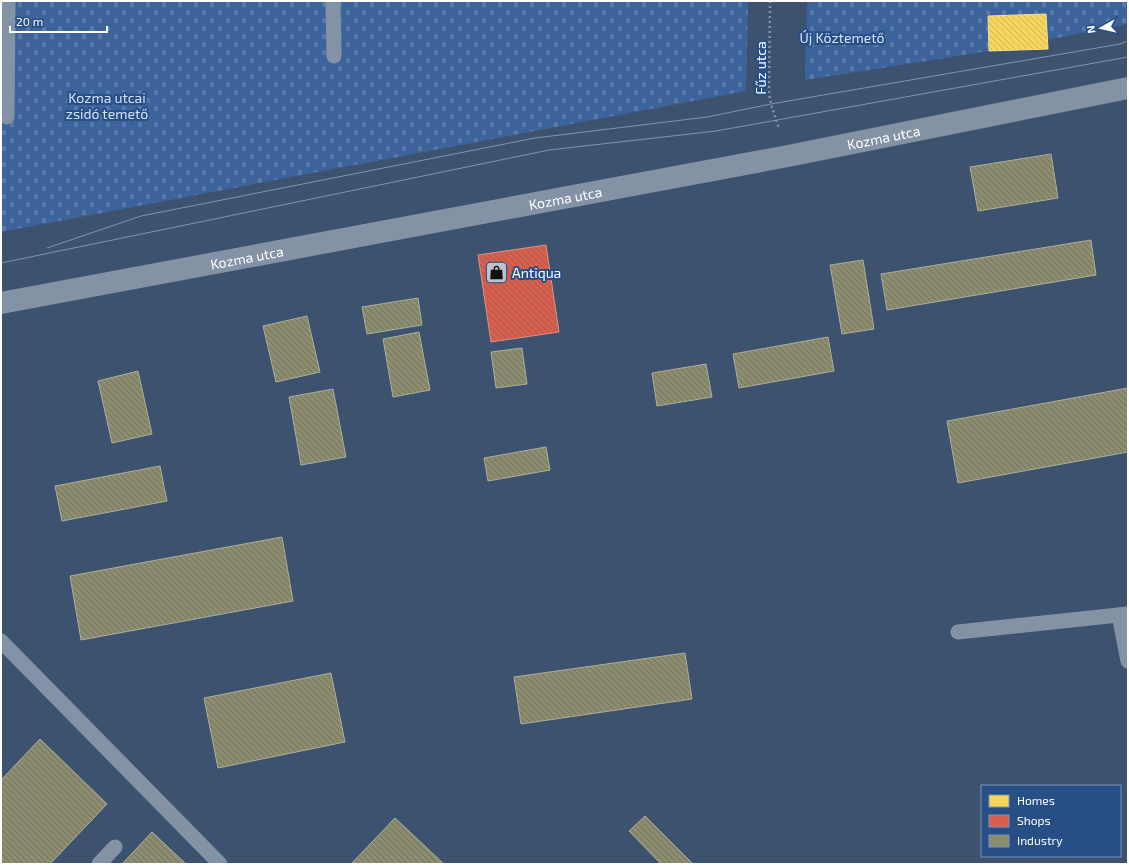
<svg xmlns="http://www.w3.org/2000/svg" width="1129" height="865" font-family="'Exo 2',sans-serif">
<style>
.cemetery{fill:url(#cemetery-stones)}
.homes{fill:url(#homes-back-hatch);stroke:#f9e28d}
.shops{fill:url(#shops-back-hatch);stroke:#e29082}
.industry{fill:url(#industry-back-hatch);stroke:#aeae9a}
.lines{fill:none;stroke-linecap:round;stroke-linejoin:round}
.path{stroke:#8492a5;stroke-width:2.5;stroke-dasharray:2 3;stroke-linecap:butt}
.service{stroke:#8492a5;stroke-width:15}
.tertiary{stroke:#8492a5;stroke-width:22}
.tram{stroke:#8392a5;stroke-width:1}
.labels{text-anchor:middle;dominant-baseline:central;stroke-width:4;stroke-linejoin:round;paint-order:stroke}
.park-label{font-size:14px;fill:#d5e3f6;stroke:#274e85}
.street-label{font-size:14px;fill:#fff;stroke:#274e85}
.poi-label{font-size:14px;fill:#fff;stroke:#274e85;text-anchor:start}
</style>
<defs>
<pattern id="cemetery-stones" width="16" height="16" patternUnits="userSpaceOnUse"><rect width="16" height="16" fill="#3c649b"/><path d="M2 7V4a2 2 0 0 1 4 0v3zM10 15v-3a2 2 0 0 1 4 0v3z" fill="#597baa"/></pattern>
<pattern id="homes-back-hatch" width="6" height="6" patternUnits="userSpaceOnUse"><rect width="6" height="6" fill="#f6d55c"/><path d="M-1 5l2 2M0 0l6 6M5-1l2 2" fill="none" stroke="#ccb358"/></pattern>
<pattern id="shops-back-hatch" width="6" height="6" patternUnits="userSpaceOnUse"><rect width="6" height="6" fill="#d6604d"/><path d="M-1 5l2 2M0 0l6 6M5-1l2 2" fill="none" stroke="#a6594d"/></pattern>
<pattern id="industry-back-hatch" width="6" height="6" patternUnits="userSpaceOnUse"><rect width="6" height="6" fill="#8c8c6e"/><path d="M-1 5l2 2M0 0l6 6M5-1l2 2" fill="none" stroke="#727260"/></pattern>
</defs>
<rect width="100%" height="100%" fill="#3d526f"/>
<g class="cemetery">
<path d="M1,1H748L746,91L1,232Z"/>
<path d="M807,1H1128V24L1047,40L1048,49L989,51L805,80Z"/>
</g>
<path class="homes" d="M1046,14L1048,49L989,51L988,16Z"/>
<path class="shops" d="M546,245L559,332L491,342L478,255Z"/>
<g class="industry">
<path d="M1051,154L1058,198L978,211L970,167Z"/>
<path d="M1091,240L1096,275L887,310L881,274Z"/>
<path d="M863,260L874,329L842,334L830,265Z"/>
<path d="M418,298L422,325L367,334L362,307Z"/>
<path d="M307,316L320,372L276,382L263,326Z"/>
<path d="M419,332L430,390L393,397L383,339Z"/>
<path d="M828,337L834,371L739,388L733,354Z"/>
<path d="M522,348L527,384L496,388L491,352Z"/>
<path d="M706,364L712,397L657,406L652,373Z"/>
<path d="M138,371L152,434L112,443L98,381Z"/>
<path d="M1128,388V452L958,483L947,421Z"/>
<path d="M333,389L346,457L301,465L289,397Z"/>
<path d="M546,447L550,470L488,481L484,458Z"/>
<path d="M160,466L167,501L62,521L55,486Z"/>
<path d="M282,537L293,601L81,640L70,576Z"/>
<path d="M685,653L692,699L521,724L514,677Z"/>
<path d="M331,673L345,742L218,768L204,698Z"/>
<path d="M40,739L107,804L50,864H1V780Z"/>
<path d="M645,816L692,863L691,864H661L629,831Z"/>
<path d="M395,818L444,864H351Z"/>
<path d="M152,832L186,864H122Z"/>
</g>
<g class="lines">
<path class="path" d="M770,1L769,93L771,104L779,129"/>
<g class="service">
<path d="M333,1L334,56"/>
<path d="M7,117L8,1"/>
<path d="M1119,615L1128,661"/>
<path d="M958,632L1128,614"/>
<path d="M1,641L220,864"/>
<path d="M99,864L115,847"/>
</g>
<path class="tertiary" id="s1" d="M1,303L788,156L1128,88"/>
<g class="tram">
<path d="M47,248L141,216L535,138L707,117L771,104L1120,44L1128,41"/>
<path d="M1,263L549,150L716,131L1128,57"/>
</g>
</g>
<defs>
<symbol id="shop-square" viewBox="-11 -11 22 22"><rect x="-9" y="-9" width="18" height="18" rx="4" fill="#bbc2cd" stroke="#274e85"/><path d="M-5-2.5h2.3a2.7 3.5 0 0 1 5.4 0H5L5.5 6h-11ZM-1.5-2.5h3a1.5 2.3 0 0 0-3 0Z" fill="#111"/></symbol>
</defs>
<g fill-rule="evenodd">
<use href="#shop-square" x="484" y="260" width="25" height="25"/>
</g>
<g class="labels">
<g class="park-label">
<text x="842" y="37">Új Köztemető</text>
<text x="107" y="97">Kozma utcai<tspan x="107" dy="16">zsidó temető</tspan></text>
</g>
<g class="street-label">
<text transform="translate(760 68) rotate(-90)">Fűz utca</text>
<text stroke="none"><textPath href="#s1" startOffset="898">Kozma utca</textPath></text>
<text stroke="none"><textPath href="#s1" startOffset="574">Kozma utca</textPath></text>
<text stroke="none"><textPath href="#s1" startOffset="250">Kozma utca</textPath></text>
</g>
<g class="poi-label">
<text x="512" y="272">Antiqua</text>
</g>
</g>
<rect width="1129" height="865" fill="none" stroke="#ffffff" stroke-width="4"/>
<rect x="981" y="785" width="140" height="72" fill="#274e85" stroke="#7d95b6"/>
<rect x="989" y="795" width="20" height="12" fill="#f6d55c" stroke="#7d95b6"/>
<text x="1017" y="805" font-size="12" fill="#ffffff">Homes</text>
<rect x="989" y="815" width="20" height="12" fill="#d6604d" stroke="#7d95b6"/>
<text x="1017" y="825" font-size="12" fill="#ffffff">Shops</text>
<rect x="989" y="835" width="20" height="12" fill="#8c8c6e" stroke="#7d95b6"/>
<text x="1017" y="845" font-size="12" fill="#ffffff">Industry</text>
<g transform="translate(1101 28) rotate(262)" stroke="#274e85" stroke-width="3" paint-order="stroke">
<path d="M0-3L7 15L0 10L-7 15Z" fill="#ffffff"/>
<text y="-6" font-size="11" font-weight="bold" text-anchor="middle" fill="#ffffff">N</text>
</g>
<path d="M10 26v6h97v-6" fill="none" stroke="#ffffff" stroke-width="2"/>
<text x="16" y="26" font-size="12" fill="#ffffff" stroke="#274e85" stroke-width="3" paint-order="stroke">20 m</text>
</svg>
